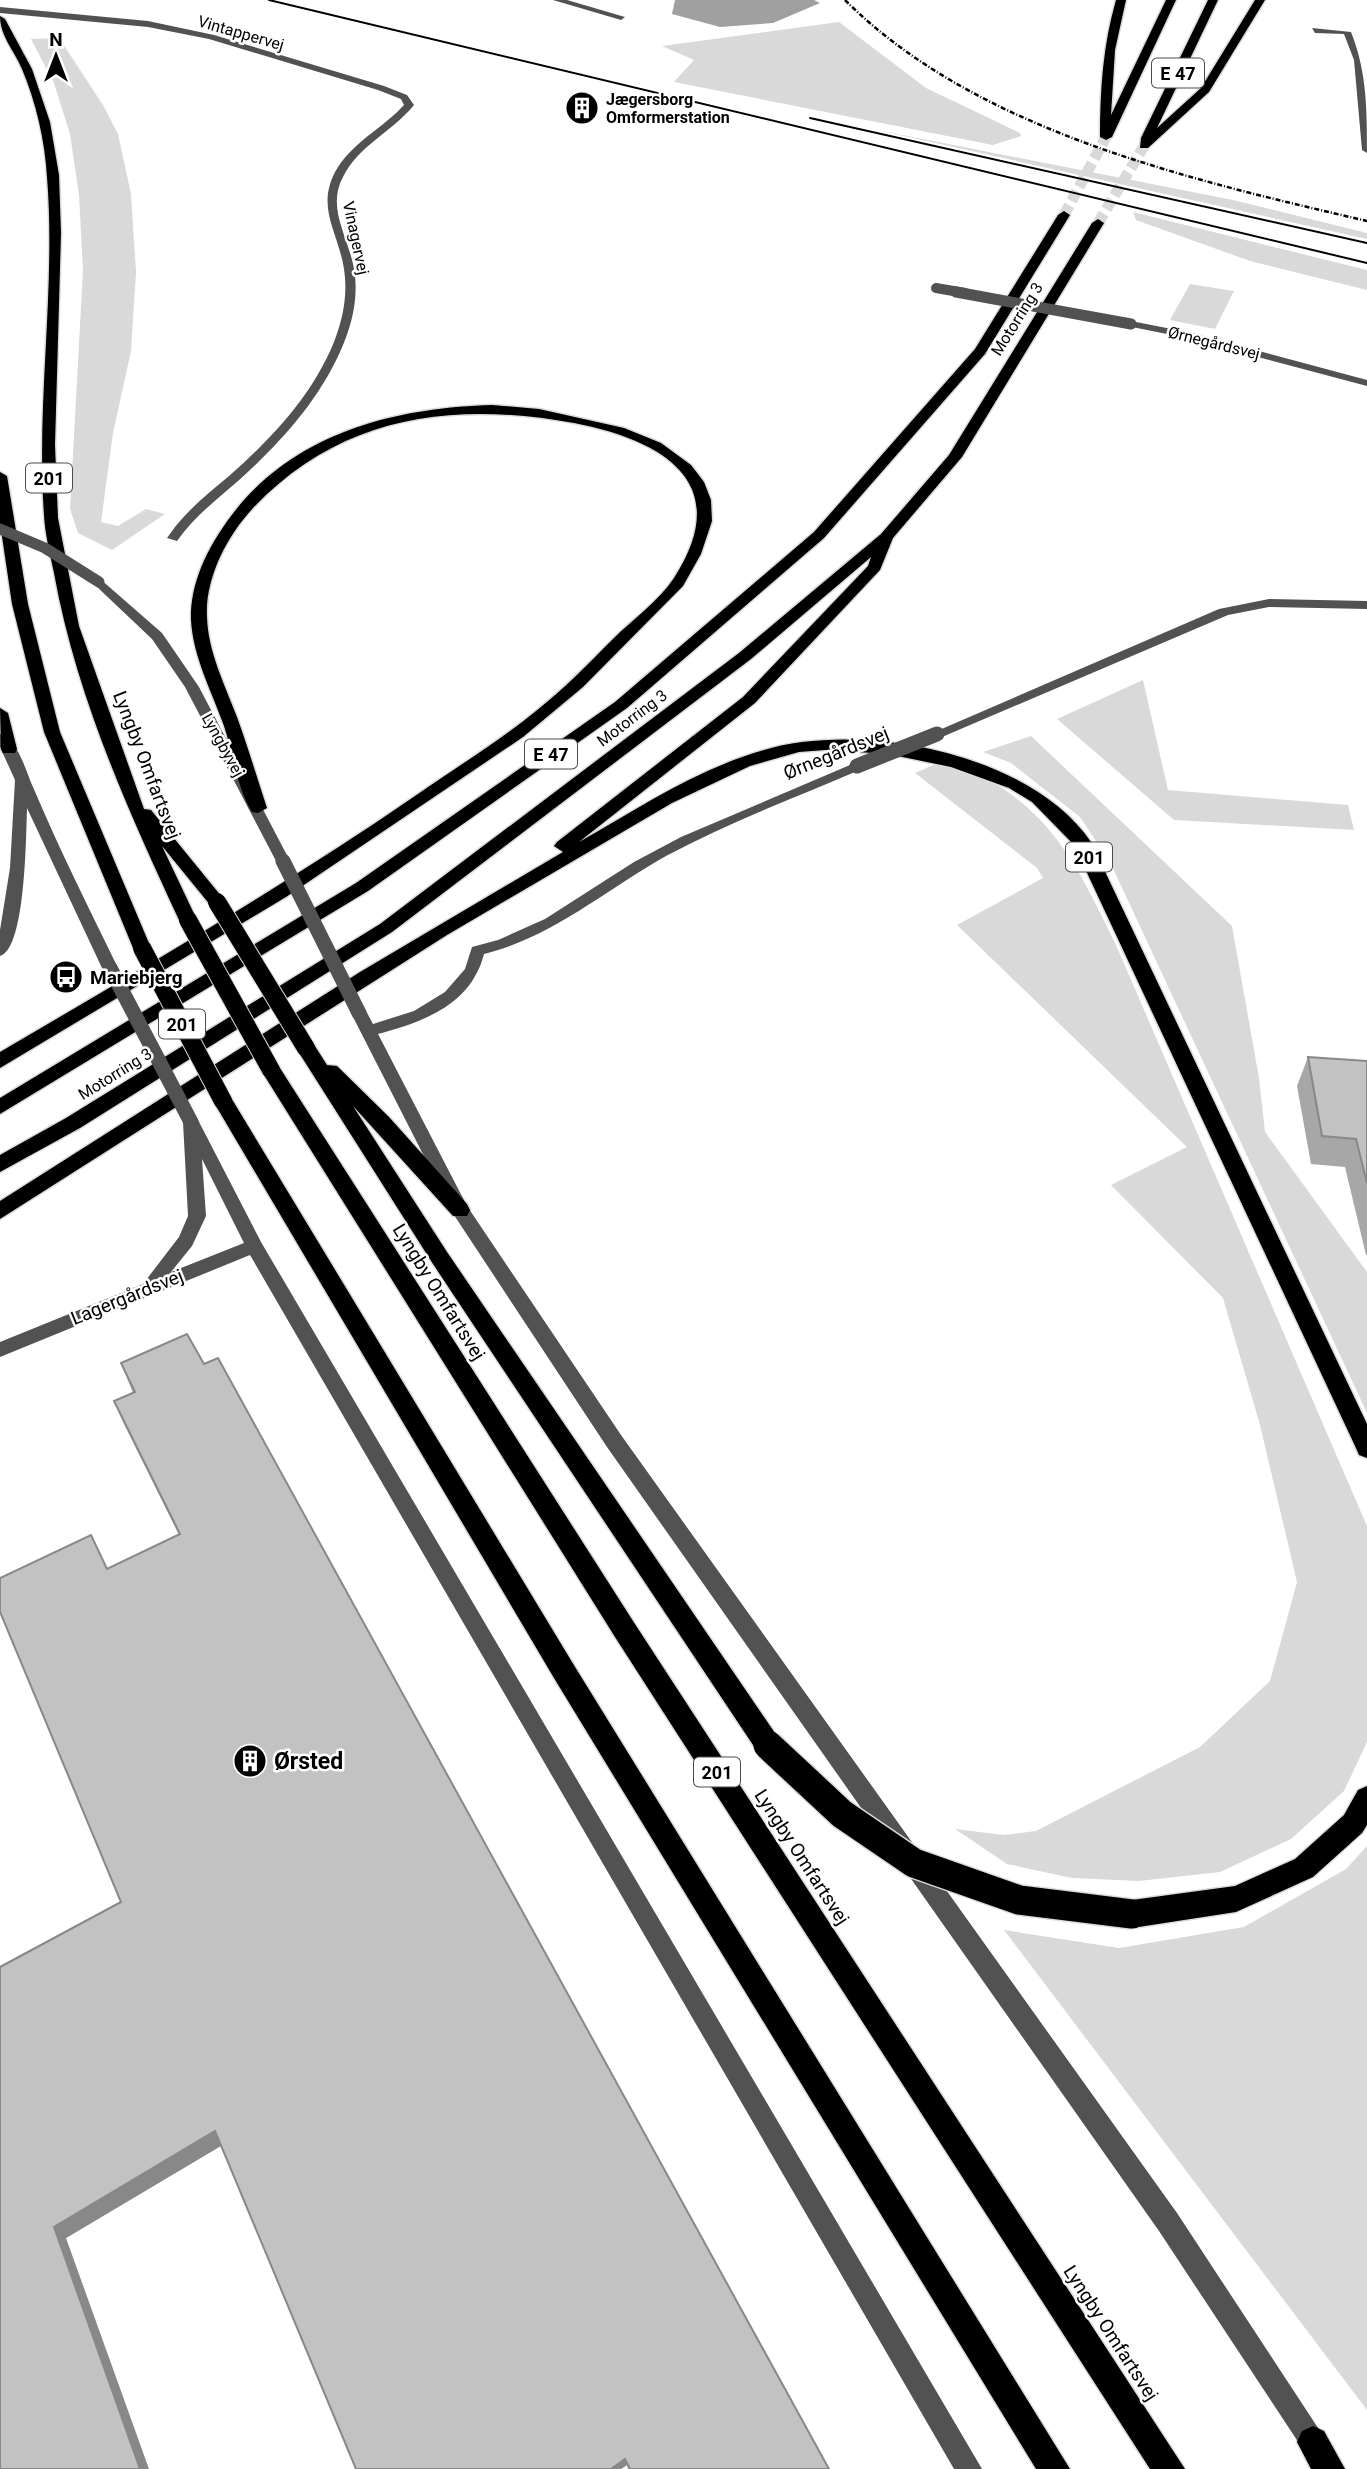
<svg xmlns="http://www.w3.org/2000/svg" width="1367" height="2469" font-family="Roboto,sans-serif">
<style>
.green{fill:#d9d9d9}
.water{fill:#a0a0a0}
.lines{fill:none;stroke-linecap:round;stroke-linejoin:round}
.highway-tunnel{stroke:#d9d9d9;stroke-width:11;stroke-dasharray:11 5;stroke-linecap:butt}
.highway-casing{stroke:#dbdbdb;stroke-width:3}
.minor{fill:#525252;fill-rule:evenodd}
.highway{fill:#000;fill-rule:evenodd}
.tram{stroke:#000;stroke-width:2}
.rail{stroke:#000;stroke-width:2.5;stroke-dasharray:5 2 1 2;stroke-linecap:butt}
.highway-bridge-far1-casing{stroke:#dbdbdb;stroke-width:20;stroke-linecap:butt}
.highway-bridge-casing{stroke:#dbdbdb;stroke-width:32;stroke-linecap:butt}
.minor-bridge-far2{stroke:#525252;stroke-width:10}
.minor-bridge-far1{stroke:#525252;stroke-width:11}
.minor-bridge{stroke:#525252;stroke-width:15}
.highway-bridge-far1{stroke:#000;stroke-width:18}
.highway-bridge{stroke:#000;stroke-width:29}
.wall{fill:#a7a7a7}
.shaded-wall{fill:#888}
.building{fill:#c2c2c2;stroke:#888;stroke-width:2}
.labels{text-anchor:middle;dominant-baseline:central;stroke-width:5;stroke-linejoin:round;paint-order:stroke}
.far-street-label{font-size:16px;fill:#000;stroke:#fff}
.far-poi-label{font-size:16px;font-weight:bold;fill:#000;stroke:#fff;text-anchor:start}
.shield{fill:#fff;stroke:#4c4c4c;stroke-width:2}
.shield-label{font-size:18px;font-weight:bold;fill:#000}
.street-label{font-size:19px;fill:#000;stroke:#fff}
.poi-label{font-size:19px;font-weight:bold;fill:#000;stroke:#fff;text-anchor:start}
.near-poi-label{font-size:23px;font-weight:bold;fill:#000;stroke:#fff;text-anchor:start}
</style>
<rect width="100%" height="100%" fill="#fff"/>
<g class="green">
<path d="M839,22L926,88L1020,133L1021,136L993,145L674,82L694,60L662,46Z"/>
<path d="M59,38L103,105L118,134L131,194L136,272L131,351L113,433L101,522L118,526L146,509L165,514L112,550L78,533L70,509L83,270L79,195L70,134L54,83L31,39Z"/>
<path d="M877,130L1233,200L1367,233V239Z"/>
<path d="M1133,212L1367,270V290L1250,261L1136,220Z"/>
<path d="M1190,284L1234,291L1215,329L1170,320Z"/>
<path d="M1143,680L1168,790L1348,805L1354,830L1174,820L1057,719Z"/>
<path d="M1031,736L1232,926L1259,1078L1265,1132L1367,1272V1413L1110,862L1080,817L1011,763L983,752Z"/>
<path d="M938,763C956,769 978,774 994,783C1059,822 1084,880 1116,945L1367,1526V1742L1344,1791L1291,1839L1220,1872L1139,1881L1072,1878L1007,1864L955,1829L1004,1835L1036,1831L1200,1747L1270,1681L1297,1582L1260,1425L1223,1298L1111,1185L1187,1147L957,925L1043,878L1037,868L915,773Z"/>
<path d="M1367,1846V2410L1004,1930L1119,1948L1244,1927L1346,1869Z"/>
</g>
<path class="water" d="M675,0H814L820,3L773,23L720,27L672,14Z"/>
<g class="lines">
<g class="highway-tunnel">
<path d="M1064,215L1106,137"/>
<path d="M1098,223L1144,146"/>
</g>
<defs>
<g id="highway">
<path d="M1116,0H1126L1115,50L1111,115L1166,0H1176L1112,137L1106,140L1100,137C1100,90 1103,45 1116,0Z"/>
<path d="M1208,0H1218L1157,128L1201,88L1255,0H1265L1209,92L1148,148H1140L1141,138Z"/>
<path d="M0,16L5,19L32,69L50,122L59,175L61,233L55,445L58,518L79,626L144,809L151,810L226,902L217,908L211,906L162,846L197,920L188,926L179,920C127,808 76,695 54,573C50,554 45,534 44,515C36,402 56,289 47,177C45,141 36,102 22,69C14,50 0,36 0,16Z"/>
<path d="M1064,211L1070,215L985,354L824,538L627,708L368,891L0,1114V1098L356,883L615,702L814,532L975,349L1058,215Z"/>
<path d="M1098,219L1104,223L962,457L893,538L880,570L755,703L579,842C639,808 697,769 764,750C862,721 1031,753 1091,842L1367,1424V1458L1359,1455L1356,1448L1074,845L1032,802L1009,788L951,767L888,754L825,750L799,752L750,766L672,803L447,935L0,1219V1201L360,972L563,852L554,846L557,842L743,697L868,566L871,557L751,659L392,932L80,1128L0,1172V1155L66,1118L380,924L739,653L881,534L949,455L1092,223Z"/>
<path d="M492,405L539,409L624,428L661,443L691,465L704,482L711,500L712,521L701,554L683,586L583,687L523,737L286,897L0,1068V1052C140,970 281,888 415,796C455,768 498,742 536,711C564,689 588,664 613,639C633,619 658,602 674,578C736,482 662,440 574,423C453,401 341,415 253,508C227,536 205,578 207,617C208,652 225,685 237,717C248,747 257,778 267,808L258,813L252,812C237,788 233,753 224,726C212,692 193,657 191,620C190,590 202,560 218,535C278,438 385,408 492,405Z"/>
<path d="M0,472L7,476L28,604L60,732L151,948L149,952L142,954L133,948L44,732L12,604L0,523Z"/>
<path d="M0,708L8,713L17,749L15,753H3L1,749Z"/>
<path d="M306,1041L313,1043L327,1065L337,1066L389,1117L467,1204L470,1210L467,1216H453L353,1106L447,1252L777,1736L781,1745L777,1754L768,1757L759,1754L433,1264L296,1048Z"/>
<path d="M271,1063L278,1065L633,1621L1185,2469H1150L615,1637L264,1075L261,1070L264,1065Z"/>
<path d="M223,1094L230,1096L572,1662L1070,2469H1036L554,1678L216,1106L213,1101Z"/>
<path d="M1367,1786V1825L1362,1833L1313,1877L1236,1912L1132,1928L1122,1924L1118,1914L1122,1904L1132,1900L1235,1886L1295,1859L1344,1815L1358,1790Z"/>
<path d="M1313,2426L1324,2431L1345,2469H1311L1297,2442L1302,2431Z"/>
</g>
</defs>
<use href="#highway" class="highway-casing"/>
<g class="minor">
<path d="M553,0H567L625,17L621,20Z"/>
<path d="M0,7L148,21L214,35L384,86L407,95L414,105C392,132 359,145 343,177C326,208 349,238 354,269C359,297 352,326 340,352C317,403 279,444 238,481C216,500 194,517 177,541L167,538L175,527C191,507 210,492 229,476C272,438 312,396 334,342C343,319 348,294 344,269C338,230 314,206 338,167C355,141 384,127 404,105L401,99L378,90L209,39L148,27L0,13Z"/>
<path d="M1312,28L1351,32C1367,72 1367,110 1367,153L1362,150L1354,60L1344,34L1315,33Z"/>
<path d="M1131,321L1192,333L1367,380V386L1187,338L1127,326L1126,324Z"/>
<path d="M99,578L162,633L199,687L290,861L288,864L283,866L276,861L185,687L152,639L95,585L93,582Z"/>
<path d="M1269,599L1367,601V609L1269,607L1228,615L942,737H932L930,734L1219,609Z"/>
<path d="M0,734C18,739 26,772 33,787C59,849 89,908 118,968L115,972L110,973L102,968L27,808C26,833 26,949 0,956V930L10,868L15,780L0,747Z"/>
<path d="M857,762L864,766L862,769C797,797 729,822 666,856C605,890 553,937 484,954C471,1005 423,1022 378,1034L467,1206L621,1435L1177,2213L1345,2469H1316L1159,2231L607,1447L454,1215L351,1013L353,1009H365L373,1024L414,1011L445,992L465,969L472,947L498,940L545,919L634,862L681,837Z"/>
<path d="M191,1116L197,1118L261,1242L982,2469H954L250,1255L0,1357V1342L143,1284L179,1237L188,1216L183,1122ZM202,1159L244,1243L171,1272L192,1246L206,1216Z"/>
</g>
<use href="#highway" class="highway"/>
<g class="tram">
<path d="M269,0L1367,263"/>
<path d="M810,118L1367,243"/>
</g>
<path class="rail" d="M845,0C976,131 1191,180 1367,221"/>
<defs>
<g id="highway-bridge-far1">
<path d="M217,902L306,1048"/>
<path d="M188,920L271,1070"/>
<path d="M142,948L223,1101"/>
</g>
<path id="highway-bridge" d="M768,1745L842,1814L914,1863L1019,1900L1132,1914"/>
</defs>
<use href="#highway-bridge-far1" class="highway-bridge-far1-casing"/>
<use href="#highway-bridge" class="highway-bridge-casing"/>
<path class="minor-bridge-far2" d="M936,288L965,293"/>
<g class="minor-bridge-far1">
<path d="M956,292L1131,324"/>
<path d="M0,529L45,548L99,582"/>
</g>
<g class="minor-bridge">
<path d="M857,766L937,734"/>
<path d="M283,861L359,1013"/>
<path d="M110,968L191,1122"/>
</g>
<use href="#highway-bridge-far1" class="highway-bridge-far1"/>
<use href="#highway-bridge" class="highway-bridge"/>
</g>
<g class="wall">
<path d="M1308,1057L1367,1061V1255H1366L1345,1167L1311,1164L1297,1086Z"/>
<path d="M121,1363L829,2469H628L627,2465L621,2469H356L221,2146L66,2238L0,2469L121,1902L107,1569L179,1535L123,1422L114,1401L133,1393Z"/>
</g>
<g class="shaded-wall">
<path d="M215,2131L224,2144L66,2238L149,2469H140L54,2227Z"/>
<path d="M625,2459L627,2465L621,2469H611Z"/>
</g>
<g class="building">
<path d="M1308,1057L1367,1061V1183L1356,1139L1322,1136Z"/>
<path d="M187,1334L204,1364L218,1358L829,2469H630L625,2459L611,2469H356L215,2131L54,2227L140,2469H0V1967L121,1902L0,1612V1578L91,1535L107,1569L180,1534L114,1401L135,1392L121,1363Z"/>
</g>
<defs>
<symbol id="building-disc" viewBox="-11 -11 22 22"><circle r="9.5" fill="#000" stroke="#fff"/><path d="M-4-6H4V6H1V3H-1V6H-4ZM-2.5-4.3h1.7v1.8h-1.7ZM.8-4.3h1.7v1.8H.8ZM-2.5-1h1.7V.8h-1.7ZM.8-1h1.7V.8H.8Z" fill="#fff"/></symbol>
<symbol id="bus-disc" viewBox="-11 -11 22 22"><circle r="9.5" fill="#000" stroke="#fff"/><path d="M-5-6H5V4H4V6H2V4H-2V6H-4V4H-5ZM-3.5-4V0h7V-4ZM-3.5 1.2v1.5H-2V1.2ZM2 1.2v1.5H3.5V1.2Z" fill="#fff"/></symbol>
</defs>
<g fill-rule="evenodd">
<use href="#building-disc" x="563" y="89" width="38" height="38"/>
<use href="#bus-disc" x="47" y="958" width="38" height="38"/>
<use href="#building-disc" x="231" y="1742" width="38" height="38"/>
</g>
<g class="labels">
<g class="far-street-label">
<text transform="translate(241 33) rotate(16)">Vintappervej</text>
<text transform="translate(356 238) rotate(78)">Vinagervej</text>
<text transform="translate(1017 319) rotate(-58)">Motorring 3</text>
<text transform="translate(1214 343) rotate(14)">Ørnegårdsvej</text>
<text transform="translate(632 718) rotate(-37)">Motorring 3</text>
<text transform="translate(223 745) rotate(61)">Lyngbyvej</text>
<text transform="translate(115 1074) rotate(-32)">Motorring 3</text>
</g>
<g class="far-poi-label">
<text x="606" y="99">Jægersborg<tspan x="606" dy="18">Omformerstation</tspan></text>
</g>
<g class="shield">
<rect x="1152" y="58.5" width="52" height="29" rx="5"/>
<rect x="26" y="463.5" width="46" height="29" rx="5"/>
<rect x="525" y="739.5" width="52" height="29" rx="5"/>
<rect x="1066" y="842.5" width="46" height="29" rx="5"/>
<rect x="159" y="1009.5" width="46" height="29" rx="5"/>
<rect x="694" y="1757.5" width="46" height="29" rx="5"/>
</g>
<g class="shield-label">
<text x="1178" y="73">E 47</text>
<text x="49" y="478">201</text>
<text x="551" y="754">E 47</text>
<text x="1089" y="857">201</text>
<text x="182" y="1024">201</text>
<text x="717" y="1772">201</text>
</g>
<g class="street-label">
<text transform="translate(836 753) rotate(-22)">Ørnegårdsvej</text>
<text transform="translate(147 765) rotate(69)">Lyngby Omfartsvej</text>
<text transform="translate(439 1292) rotate(58)">Lyngby Omfartsvej</text>
<text transform="translate(127 1297) rotate(-22)">Lagergårdsvej</text>
<text transform="translate(802 1857) rotate(57)">Lyngby Omfartsvej</text>
<text transform="translate(1111 2333) rotate(57)">Lyngby Omfartsvej</text>
</g>
<g class="poi-label">
<text x="90" y="977">Mariebjerg</text>
</g>
<g class="near-poi-label">
<text x="274" y="1761">Ørsted</text>
</g>
</g>
<g transform="translate(56 56)" stroke="#ffffff" stroke-width="5" paint-order="stroke">
<path d="M0-5L12 26L0 18L-12 26Z" fill="#000000"/>
<text y="-10" font-size="19" font-weight="bold" text-anchor="middle" fill="#000000">N</text>
</g>
</svg>
